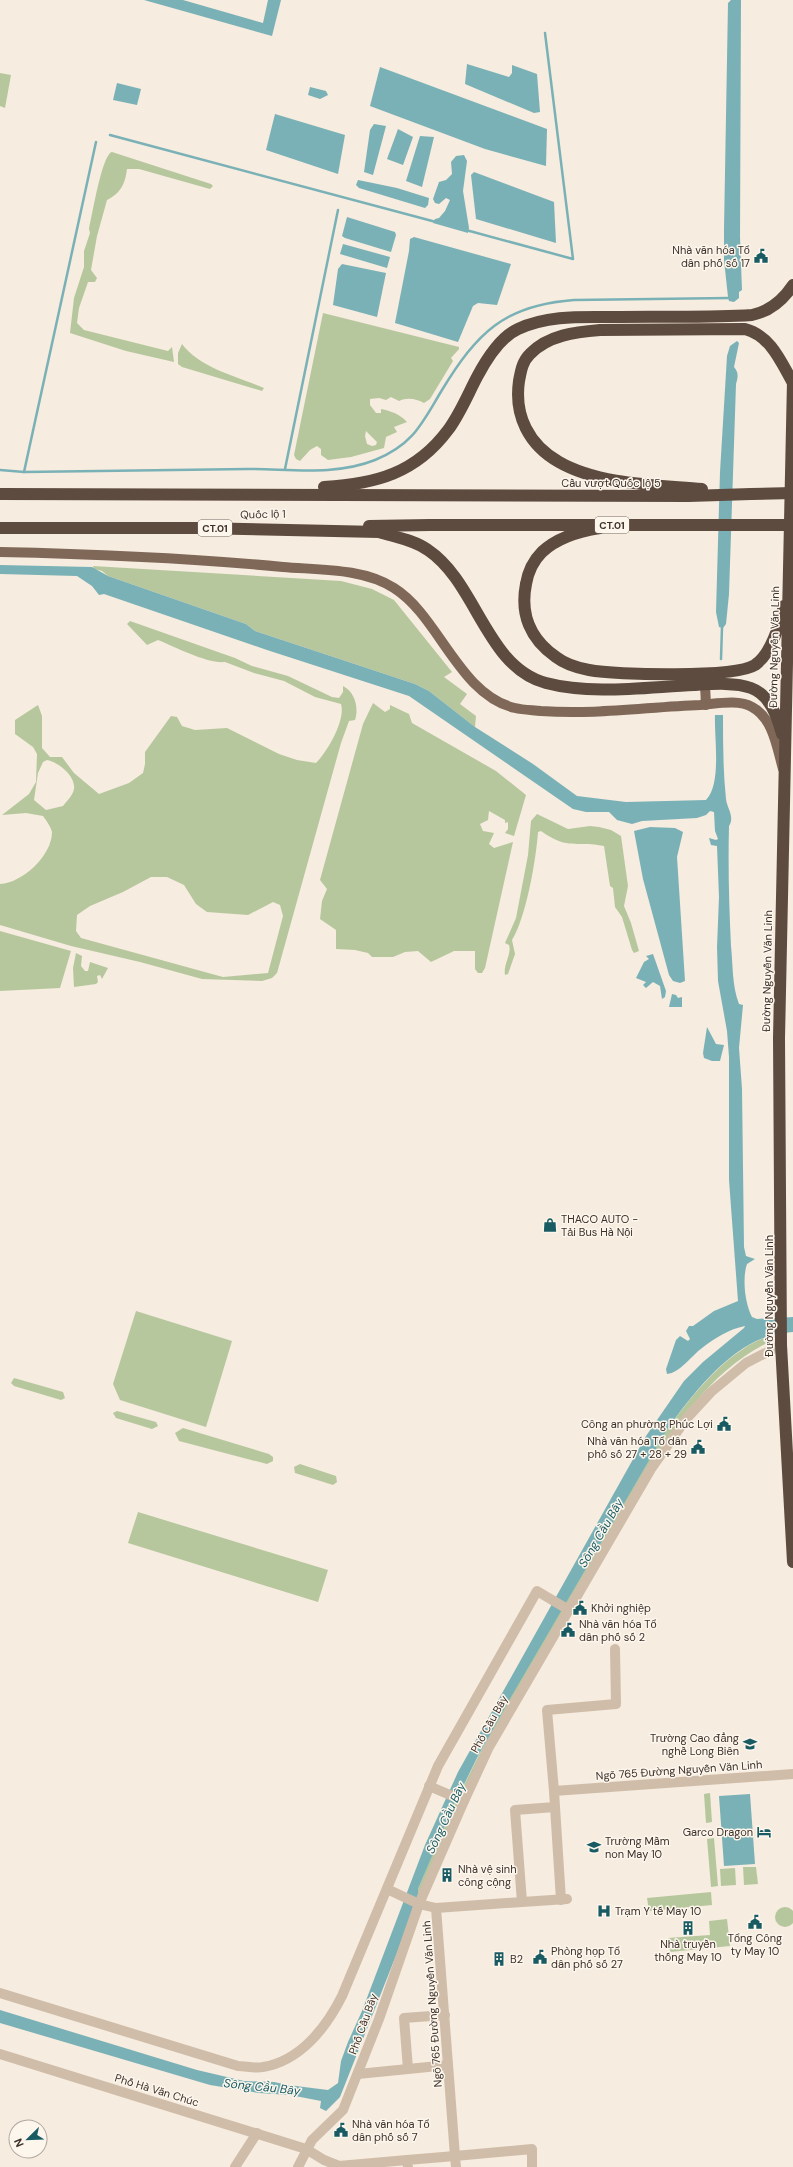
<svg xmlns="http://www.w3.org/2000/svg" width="793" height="2167" font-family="'DM Sans',sans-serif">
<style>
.green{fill:#b7c79d;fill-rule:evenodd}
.water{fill:#7ab1b6}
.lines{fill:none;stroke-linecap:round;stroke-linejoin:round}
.stream{stroke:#7ab1b6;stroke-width:2.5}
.minor{stroke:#d0bda9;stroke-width:10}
.major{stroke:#806859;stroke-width:10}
.highway{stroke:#5e4b40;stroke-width:12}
.highway-bridge{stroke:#5e4b40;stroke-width:12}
.labels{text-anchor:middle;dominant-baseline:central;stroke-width:3;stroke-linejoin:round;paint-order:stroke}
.shield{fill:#fcf6ed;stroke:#766b64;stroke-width:1}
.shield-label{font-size:10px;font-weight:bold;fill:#3c3029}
.poi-label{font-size:11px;fill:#3c3029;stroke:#fcf6ed;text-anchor:start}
.street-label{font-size:11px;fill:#3c3029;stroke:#fcf6ed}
.water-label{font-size:12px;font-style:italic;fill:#195b63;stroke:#fcf6ed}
</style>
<rect width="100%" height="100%" fill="#f6ecdf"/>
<g class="green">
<path d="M0,73L11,75L5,108L0,106Z"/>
<path d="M112,152L211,184L213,186L210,189L139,169H127C125,184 121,193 107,200L97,236L91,270L97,278L95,282H88L79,308L77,323L84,330L168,351L172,347L174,362L126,351L70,333L74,298L84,267V251L90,233L89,229C92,217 102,154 112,152Z"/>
<path d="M323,313L459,347V349L451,358L453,361L430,399L424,403C417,399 407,397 399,401L391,397L386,400L379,398L370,399V405L376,413H381V409C391,411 400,414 407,422L394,427L397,432L386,437L384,448L351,457L328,460L321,455V449L317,446L310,450L300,461L296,459L294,455ZM366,431L377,442L376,445L372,446L367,444L365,436Z"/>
<path d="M182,344C200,368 236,376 264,388L262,391L182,367L178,364V353Z"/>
<path d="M93,566L341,581L372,589L394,600L452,672L444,677L467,694L460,704L476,716L475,727L429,691L415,684L255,631L246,624L108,576L102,571L94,569Z"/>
<path d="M130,621L235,658L252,666L288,676L332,697L339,698L343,692V686C355,692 359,708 355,720L349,721L341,743L277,973L272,978L262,981L202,979L140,962L71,946L0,925V884C22,883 52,856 52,832C51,827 46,820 43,816L26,813L2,815L29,794L36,782L37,754L33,747L15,734V720L38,705L42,716V748L50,757H62L74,773L99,794L129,783L143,773L145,764V752L171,716L177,717L182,726L195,730L227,728L279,754L297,760L316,763C327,752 346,720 341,704L315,697L284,681L254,673L225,662C208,664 175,647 158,640L147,645L127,624ZM47,760C58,762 76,776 74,789C73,795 67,801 63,806L46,810L34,800L38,773L43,762ZM151,877H167L184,885L196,904L207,912L248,915L273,902L280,905L283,916L268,973L223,977L81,938L76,931L77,915L90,906L123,892Z"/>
<path d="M373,703L385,712L390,709V705L409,714L412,723L496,771L526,795L514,836L505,833L508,829V822L505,823V820L489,811L488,820L480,824L483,831L494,833L489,844L494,848L513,842L485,968L482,973H478L475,969V951H454L431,962L418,951L405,952L393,957H372L368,953L355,950L336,949V930L320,919L322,901L327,889L320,880L363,724Z"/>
<path d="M537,814L568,829L590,826L599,827L611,830L621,836L628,886L624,906L631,923L639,951L634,953L632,950L622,917L615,907L613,888L610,886L604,846C576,840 569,851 541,831L538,832C536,860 526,918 512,940L515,954L508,974L505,975C503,964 512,954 509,945L505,943L516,918L528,855L531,821Z"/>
<path d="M0,931L71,951L60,988L0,991Z"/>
<path d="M76,953L82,956L81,966L85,971H88L90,962L108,968L102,979L100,975L97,976L98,982L96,984L74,987L73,968Z"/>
<path d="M136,1311L232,1341L206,1427L120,1400L113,1384Z"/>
<path d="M771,1335V1341C740,1356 716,1377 694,1404L491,1739L418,1895V1889C482,1727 580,1578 668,1428C695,1392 727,1350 771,1335Z"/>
<path d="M14,1378L63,1392L65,1398L61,1400L14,1386L11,1383Z"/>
<path d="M117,1411L156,1422L158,1426L152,1429L116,1418L113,1413Z"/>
<path d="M183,1428L269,1454L273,1457V1461L267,1464L179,1441L175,1433Z"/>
<path d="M300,1464L336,1476L337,1482L333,1485L295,1473L294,1467Z"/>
<path d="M138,1512L328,1570L318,1602L128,1543Z"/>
<path d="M710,1793L712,1822L706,1823L704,1794Z"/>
<path d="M714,1838L718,1886L711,1887L707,1839Z"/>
<path d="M743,1867H756L758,1884L744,1885Z"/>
<path d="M735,1868L736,1885L721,1886L720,1869Z"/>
<path d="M711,1892L712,1905L649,1911L647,1898Z"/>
<circle cx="785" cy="1917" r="10"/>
<path d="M727,1919L730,1946L670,1952L668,1938L710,1935L709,1921Z"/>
</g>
<g class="water">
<path d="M144,0H183L263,23L268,0H281L272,36Z"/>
<path d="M731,0H741L740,237L742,290L739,292V298L734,302L729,301L728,297L724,260V229L728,3Z"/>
<path d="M467,64L509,77L512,73V65L537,74L540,112L534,113L465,84Z"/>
<path d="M380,67L547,129L546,166L485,149L370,106Z"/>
<path d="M117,83L141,89L137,105L113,100Z"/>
<path d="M310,87L326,91L328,95L320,99L308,95Z"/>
<path d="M275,114L345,135L338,174L266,150Z"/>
<path d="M374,124L386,126L373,175L364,172L370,130Z"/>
<path d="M398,129L413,137L403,165L387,159Z"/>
<path d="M420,136L434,137L422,187L406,181Z"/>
<path d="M464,155L467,161L463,191L469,228L468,233L433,223L435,219L439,218L445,211L450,200L446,198L439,204L435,203L433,199L439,182L446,180L452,174L451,162L456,156Z"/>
<path d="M474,172L554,202L556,243L476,219L471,175Z"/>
<path d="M358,180L397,188L429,198L428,205L425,208L359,188L356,185Z"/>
<path d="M347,217L395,232L396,235L391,252L345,238L342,236Z"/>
<path d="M414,237L511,264L497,305L478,303L473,306L458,342L395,323L409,251L410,239Z"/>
<path d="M343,244L390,257L387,268L340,254Z"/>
<path d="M342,264L386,273L377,317L333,305L338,269Z"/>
<path d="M737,341L739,343L734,367C739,373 738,377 736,384L729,594L726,624L723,628L719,627L716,612L720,472L727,356L730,346Z"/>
<path d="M0,565L92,567L108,576L246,624L255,631L415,684L429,691L475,727L533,764L577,796L626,802L706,800C722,784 714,737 715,715H723C723,743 723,771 726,799C727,808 735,817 729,826C728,866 729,905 731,946C733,965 732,986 739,1004L743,1005L739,1048L742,1089L744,1247L746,1256L755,1259L747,1264C742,1278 745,1304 752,1317L757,1319L793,1317V1332C785,1333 776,1333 769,1336C727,1349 693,1394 668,1428L511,1697L477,1758L452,1809L418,1889V1895L397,1953L340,2097L326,2111L320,2108L321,2101L290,2095L259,2093L210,2085L0,2023V2010L197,2070L244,2081L274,2082L288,2085L328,2090L338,2083L341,2061L348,2042L362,2011L425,1845L458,1772L646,1436L684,1381L703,1362L744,1328L745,1326C729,1329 715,1338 702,1348C692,1355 680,1373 667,1374L666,1369L676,1340L680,1336L688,1341L690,1339L686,1331L689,1326H693L714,1311L738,1301L729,1180V1057L727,1031L718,981L717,947L719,897L717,846L711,845L709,838L716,840L718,839L715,831L714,812L710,811L706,815L697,818L642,821L632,824L617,820L609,812H586L573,809L409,696L267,650L104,594L99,595L92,586L77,576L0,574Z"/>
<path d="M650,827L675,828L683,832L677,857L685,981L680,983L673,981L669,975L643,879L634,831Z"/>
<path d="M653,954L666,991L665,997L662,999L660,986L653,982L646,988L643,985L646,982L636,978L644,962L649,959L646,956Z"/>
<path d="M672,994L676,995L678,998L682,997V1007H669Z"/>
<path d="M707,1027L716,1044L724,1045L720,1061H712L704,1058L703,1053Z"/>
<path d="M750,1794L755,1864L724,1866L719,1796Z"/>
</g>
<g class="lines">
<g class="stream">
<path d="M110,135L436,222"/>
<path d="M466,230L573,259L545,33"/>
<path d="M285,469L338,210"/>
<path d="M0,470L24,472C99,471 174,470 248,469C291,469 335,476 375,460C414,444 422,423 442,390C477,333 504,305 574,300L730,298"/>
<path d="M24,472L96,142"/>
<path d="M721,659L722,627"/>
</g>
<g class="minor">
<path d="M429,1786L464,1801"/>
<path d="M554,1791L547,1710L616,1704L615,1649"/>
<path d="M555,1807L561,1900"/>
<path d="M387,1889L419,1904L436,1908"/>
<path d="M522,1902L567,1899"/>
<path d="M0,1993L238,2066C246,2066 255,2069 263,2067C300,2061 326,2028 342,1996L438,1766L537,1591L569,1610"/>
<path d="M0,2054L306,2149L324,2160L339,2166L407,2160"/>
<path d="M408,2069L404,2018L445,2015"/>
<path d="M358,2074L448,2065"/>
<path d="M235,2167L257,2133"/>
<path d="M298,2167L312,2140L343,2110L379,2019L419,1904L464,1801L489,1747L651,1469L686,1419L711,1392L746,1363L781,1345"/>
<path d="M408,2167L407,2160L455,2156L436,1908L522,1902L515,1810L555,1807L554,1791L793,1774"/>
<path d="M456,2167L455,2156L532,2149V2167"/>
</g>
<g class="major">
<path d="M0,552C94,554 189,558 283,567C319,570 363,568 394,588C439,616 459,695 515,708C523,710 532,710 541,711C594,715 647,707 700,705C715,704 739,699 752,707C773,718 777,748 783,769"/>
<path d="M705,685L706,705"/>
</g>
<g class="highway">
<path d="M793,381L779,1038L781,1345L793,1562"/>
<path d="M324,487C376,484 416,473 448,430C460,414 468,394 477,377C486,360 500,337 518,329C548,315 581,317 613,317C659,316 706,318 752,315C771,311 783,300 793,285"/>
<path d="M702,489C657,485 599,485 559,462C529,445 514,416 519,381C521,371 522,362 530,354C548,335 576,332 600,330L745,329C771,336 781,362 793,383"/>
<path d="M0,494L689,496L751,494"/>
<path d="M369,526L430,525"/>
<path d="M0,528H203"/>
<path d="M196,528L379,532C395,537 414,540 428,550C477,583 486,667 546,683C591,695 647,687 694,685C711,684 735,682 751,688C770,695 777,716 782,734"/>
<path d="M600,528C580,531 558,537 542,552C534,560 528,572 526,584C520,614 530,639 556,657C565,664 578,668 589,670C616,675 735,678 755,665C772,653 779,625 784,606"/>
</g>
<g class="highway-bridge">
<path d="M751,494L793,493"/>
<path d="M430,525H793"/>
</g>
</g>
<defs>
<symbol id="civic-bare" viewBox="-9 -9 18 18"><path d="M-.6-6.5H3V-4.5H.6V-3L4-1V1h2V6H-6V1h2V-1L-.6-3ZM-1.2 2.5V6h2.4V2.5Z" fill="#195b63" stroke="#fcf6ed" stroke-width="2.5" paint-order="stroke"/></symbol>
<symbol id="shop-bare" viewBox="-9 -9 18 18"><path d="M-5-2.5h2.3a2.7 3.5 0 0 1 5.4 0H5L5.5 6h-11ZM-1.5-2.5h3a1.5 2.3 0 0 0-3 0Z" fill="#195b63" stroke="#fcf6ed" stroke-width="2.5" paint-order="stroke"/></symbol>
<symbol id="university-bare" viewBox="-9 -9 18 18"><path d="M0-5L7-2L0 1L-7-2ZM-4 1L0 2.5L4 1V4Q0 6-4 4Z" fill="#195b63" stroke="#fcf6ed" stroke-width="2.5" paint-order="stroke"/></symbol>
<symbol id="hotel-bare" viewBox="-9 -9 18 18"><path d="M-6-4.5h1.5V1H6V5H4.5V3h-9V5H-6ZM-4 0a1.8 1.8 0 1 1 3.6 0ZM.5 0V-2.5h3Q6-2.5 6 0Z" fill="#195b63" stroke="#fcf6ed" stroke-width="2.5" paint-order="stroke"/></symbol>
<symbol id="school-bare" viewBox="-9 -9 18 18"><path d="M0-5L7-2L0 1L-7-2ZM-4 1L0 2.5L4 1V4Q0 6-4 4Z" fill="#195b63" stroke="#fcf6ed" stroke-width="2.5" paint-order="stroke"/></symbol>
<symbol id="building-bare" viewBox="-9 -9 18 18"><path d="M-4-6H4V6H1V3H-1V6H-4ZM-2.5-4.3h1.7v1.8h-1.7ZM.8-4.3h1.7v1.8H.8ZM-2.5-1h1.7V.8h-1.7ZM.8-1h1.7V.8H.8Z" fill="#195b63" stroke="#fcf6ed" stroke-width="2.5" paint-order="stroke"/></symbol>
<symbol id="hospital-bare" viewBox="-9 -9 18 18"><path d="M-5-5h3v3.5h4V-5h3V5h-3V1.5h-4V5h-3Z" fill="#195b63" stroke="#fcf6ed" stroke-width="2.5" paint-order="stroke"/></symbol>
</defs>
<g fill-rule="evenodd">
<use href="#civic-bare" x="751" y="246" width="20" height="20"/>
<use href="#shop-bare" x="540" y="1215" width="20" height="20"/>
<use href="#civic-bare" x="714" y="1414" width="20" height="20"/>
<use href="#civic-bare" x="688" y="1437" width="20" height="20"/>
<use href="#civic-bare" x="570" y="1598" width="20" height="20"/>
<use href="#civic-bare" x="558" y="1620" width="20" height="20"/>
<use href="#university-bare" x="740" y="1734" width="20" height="20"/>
<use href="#hotel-bare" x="754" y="1822" width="20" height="20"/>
<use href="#school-bare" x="584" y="1837" width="20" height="20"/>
<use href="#building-bare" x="437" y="1865" width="20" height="20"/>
<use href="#hospital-bare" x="594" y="1901" width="20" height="20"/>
<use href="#civic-bare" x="745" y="1912" width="20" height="20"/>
<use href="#building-bare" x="678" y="1918" width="20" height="20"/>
<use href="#civic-bare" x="530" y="1947" width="20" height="20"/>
<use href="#building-bare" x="489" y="1949" width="20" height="20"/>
<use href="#civic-bare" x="331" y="2120" width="20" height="20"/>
</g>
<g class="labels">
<g class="shield">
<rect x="595" y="517" width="34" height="16" rx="3"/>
<rect x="198" y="520" width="34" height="16" rx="3"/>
</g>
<g class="shield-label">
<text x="612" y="525">CT.01</text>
<text x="215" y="528">CT.01</text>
</g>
<g class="poi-label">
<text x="750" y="250" text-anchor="end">Nhà văn hóa Tổ<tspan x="750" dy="13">dân phố số 17</tspan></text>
<text x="561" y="1219">THACO AUTO -<tspan x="561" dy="13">Tải Bus Hà Nội</tspan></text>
<text x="713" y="1424" text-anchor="end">Công an phường Phúc Lợi</text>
<text x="687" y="1441" text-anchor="end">Nhà văn hóa Tổ dân<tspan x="687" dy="13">phố số 27 + 28 + 29</tspan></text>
<text x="591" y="1608">Khởi nghiệp</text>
<text x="579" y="1624">Nhà văn hóa Tổ<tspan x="579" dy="13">dân phố số 2</tspan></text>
<text x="739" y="1738" text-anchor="end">Trường Cao đẳng<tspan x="739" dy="13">nghề Long Biên</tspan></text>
<text x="753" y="1832" text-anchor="end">Garco Dragon</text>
<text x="605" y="1841">Trường Mầm<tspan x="605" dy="13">non May 10</tspan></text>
<text x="458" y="1869">Nhà vệ sinh<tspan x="458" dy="13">công cộng</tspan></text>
<text x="615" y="1911">Trạm Y tế May 10</text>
<text x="755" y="1938" text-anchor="middle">Tổng Công<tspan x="755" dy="13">ty May 10</tspan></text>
<text x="688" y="1944" text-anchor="middle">Nhà truyền<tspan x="688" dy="13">thống May 10</tspan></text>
<text x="551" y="1951">Phòng họp Tổ<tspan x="551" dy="13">dân phố số 27</tspan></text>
<text x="510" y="1959">B2</text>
<text x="352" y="2124">Nhà văn hóa Tổ<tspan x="352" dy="13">dân phố số 7</tspan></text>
</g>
<g class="street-label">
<text x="611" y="483">Cầu vượt Quốc lộ 5</text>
<text transform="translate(263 514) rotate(-1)">Quốc lộ 1</text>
<text transform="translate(774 647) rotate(-89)">Đường Nguyễn Văn Linh</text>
<text transform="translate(767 971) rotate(-89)">Đường Nguyễn Văn Linh</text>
<text transform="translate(769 1296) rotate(-90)">Đường Nguyễn Văn Linh</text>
<text transform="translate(489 1724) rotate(-61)">Phố Cầu Bây</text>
<text transform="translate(679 1770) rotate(-4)">Ngõ 765 Đường Nguyễn Văn Linh</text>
<text transform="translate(432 2004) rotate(-94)">Ngõ 765 Đường Nguyễn Văn Linh</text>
<text transform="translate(363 2024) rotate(-70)">Phố Cầu Bây</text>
<text transform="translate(157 2090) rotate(17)">Phố Hà Văn Chúc</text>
</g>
<g class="water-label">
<text transform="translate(601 1533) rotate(-60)">Sông Cầu Bây</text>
<text transform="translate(446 1818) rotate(-65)">Sông Cầu Bây</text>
<text transform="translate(262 2087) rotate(6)">Sông Cầu Bây</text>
</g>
</g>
<g transform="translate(28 2139) rotate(247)"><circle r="19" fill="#fcf6ed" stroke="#afa79f"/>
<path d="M0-3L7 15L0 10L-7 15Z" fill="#195b63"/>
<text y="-6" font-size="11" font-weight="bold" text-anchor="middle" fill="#3c3029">N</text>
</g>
</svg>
